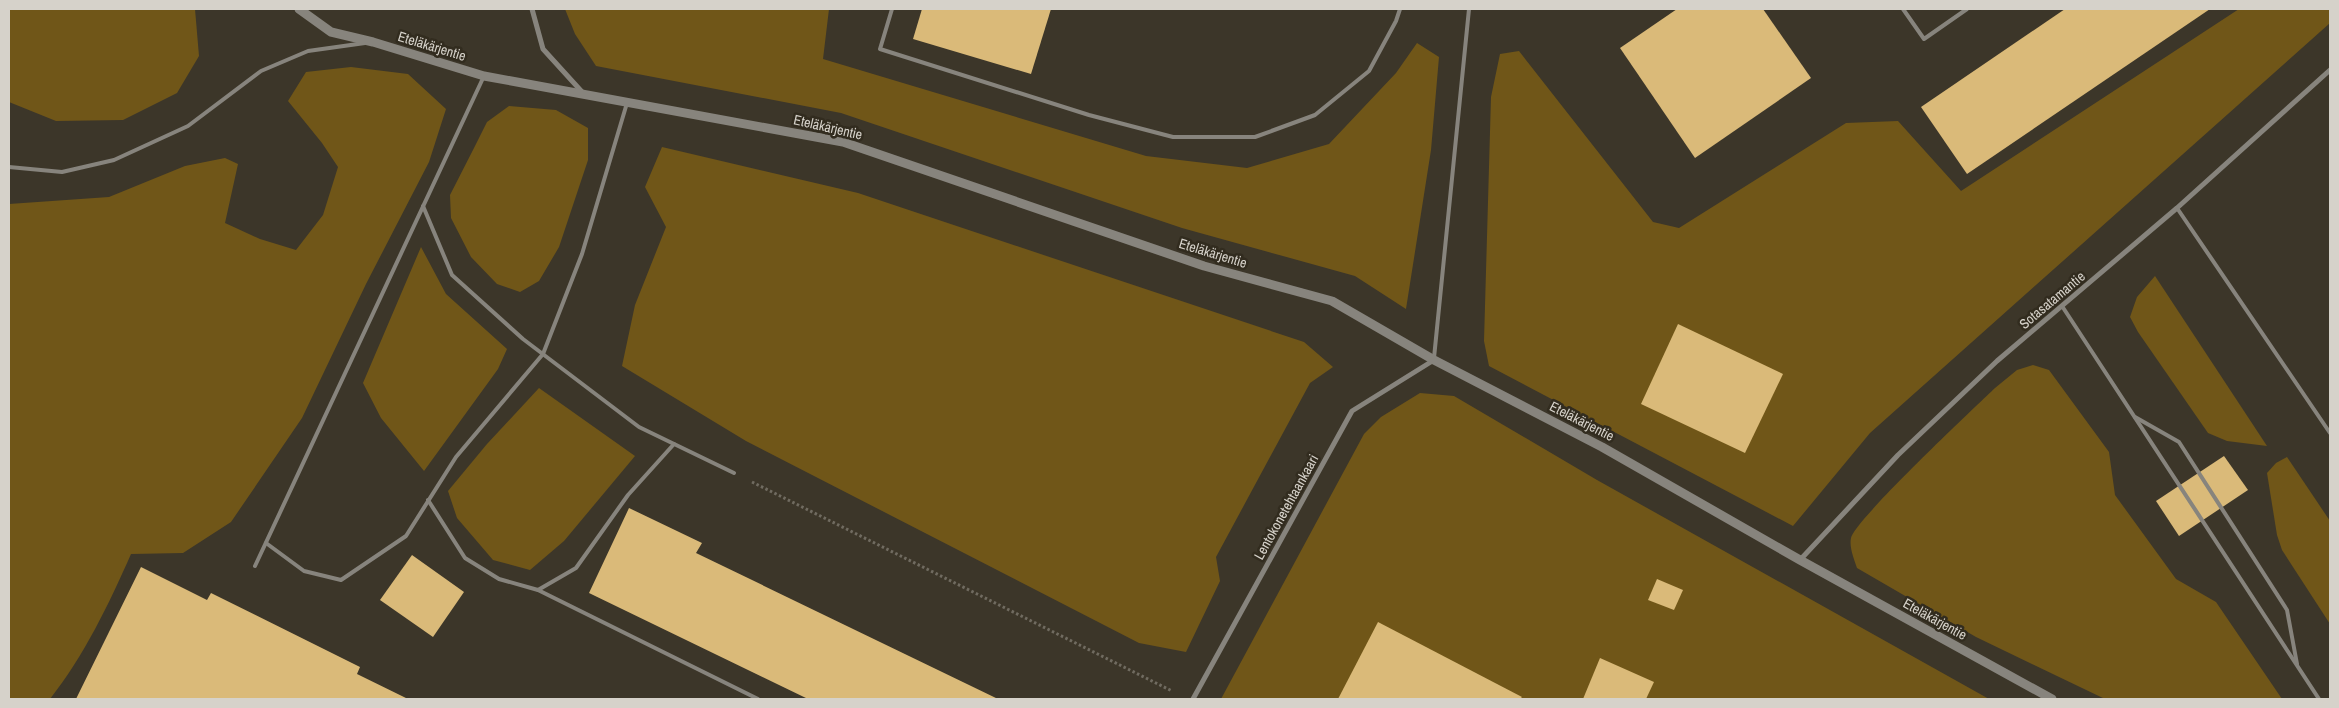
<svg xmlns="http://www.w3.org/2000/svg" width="2339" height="708" font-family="'Archivo Narrow',sans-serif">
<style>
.green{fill:#705618}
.building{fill:#daba79}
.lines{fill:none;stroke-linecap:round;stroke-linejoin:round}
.path{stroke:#706b60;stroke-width:3;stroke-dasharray:2.5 2.5;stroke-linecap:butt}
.service{stroke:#87847d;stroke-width:4}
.minor{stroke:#87847d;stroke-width:5}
.tertiary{stroke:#87847d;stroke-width:9}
.labels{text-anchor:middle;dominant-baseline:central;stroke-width:5;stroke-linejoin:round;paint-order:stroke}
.street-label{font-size:14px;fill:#d6d2ca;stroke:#322c1f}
</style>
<rect width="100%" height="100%" fill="#3c3629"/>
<g class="green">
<path d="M9,9H195L199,56L177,93L123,120L56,121L9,102Z"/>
<path d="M565,9H829L823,59L1146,156L1247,168L1329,144L1396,73L1417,43L1439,57L1431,150L1406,309L1355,276L1182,228L841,113L596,66L575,34Z"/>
<path d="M2239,9H2330V23L1870,433L1793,526L1489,366L1484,341L1491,97L1500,54L1519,51L1653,222L1679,228L1846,123L1898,121L1961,191Z"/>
<path d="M351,67L408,74L446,109L429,162L366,284L302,418L231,522L183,553L131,554C109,604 84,656 50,699H9V204L109,197L185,166L225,158L238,164L225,223L260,239L296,250L323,215L338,167L322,143L288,101L306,72Z"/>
<path d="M509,106L556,110L588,128V160L559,247L539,281L520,292L497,284L471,257L451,218L450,195L474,148L487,122Z"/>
<path d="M662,147L858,193L1304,342L1333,367L1310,383L1216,557L1220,581L1186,652L1139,643L746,441L622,366L635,305L666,227L645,187Z"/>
<path d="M421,247L446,294L507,349L498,369L424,471L381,418L363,383Z"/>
<path d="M2155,276L2267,446L2227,441L2208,433L2138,332L2130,317L2137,297Z"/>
<path d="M2033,365L2049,370L2109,452L2115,495L2176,579L2216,602L2282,699H2105L1976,637L1857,568C1854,559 1849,547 1851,538C1854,521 1974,408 1995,388L2017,370Z"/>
<path d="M539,388L635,456L564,541L530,570L493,560L457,518L448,491L487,444Z"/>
<path d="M1420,393L1454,396L1597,480L1989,699H1221L1364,434L1381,417Z"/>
<path d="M2287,457L2330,521V624L2282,550L2277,535L2267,473L2276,463Z"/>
</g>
<g class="building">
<path d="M922,9H1051L1031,74L913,39Z"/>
<path d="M1677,9H1763L1811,78L1695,158L1620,48Z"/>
<path d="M2065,9H2210L1967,174L1921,107Z"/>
<path d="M1678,324L1783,374L1745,453L1641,404Z"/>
<path d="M2224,456L2248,490L2179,536L2156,501Z"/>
<path d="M629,508L702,543L696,553L998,699H808L589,593Z"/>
<path d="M412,555L464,592L433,637L380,600Z"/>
<path d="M141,567L207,600L211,593L360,667L357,674L408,699H76Z"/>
<path d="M1657,579L1683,590L1674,610L1648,600Z"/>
<path d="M1378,622L1522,697L1520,699H1338Z"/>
<path d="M1600,658L1654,682L1646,699H1583Z"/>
</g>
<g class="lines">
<path class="path" d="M752,482L1172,691"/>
<g class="service">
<path d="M892,9L880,49L1089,115L1173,137H1255L1315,115L1369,71L1396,21L1400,9"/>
<path d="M1903,9L1924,39L1967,9"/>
<path d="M9,167L62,172L114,160L188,126L261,71L308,51L365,43"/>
<path d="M423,206L452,275L523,339L639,427L734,473"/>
<path d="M2177,208L2330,433"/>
<path d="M2062,306L2319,699"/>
<path d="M1434,358L1469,9"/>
<path d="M2135,417L2179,442L2287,610L2297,664"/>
<path d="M428,500L465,558L499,579L538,590L576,568L628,495L674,444"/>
<path d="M266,543L304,571L341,580L406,536L456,457L543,354L582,254L627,103"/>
<path d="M255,566L484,76"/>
<path d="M538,590L758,699"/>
</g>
<g class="minor">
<path d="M532,9L543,49L583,93"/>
<path d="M1800,560L1898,455L1997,361L2177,208L2330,70"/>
<path d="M1193,699L1352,411L1434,360"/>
</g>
<path class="tertiary" d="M299,9L331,32L373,42L484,76L843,142L1204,266L1332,301L1434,360L1602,447L1800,560L2052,699"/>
</g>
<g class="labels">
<g class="street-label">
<text transform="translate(432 46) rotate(17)">Eteläkärjentie</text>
<text transform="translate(828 127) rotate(13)">Eteläkärjentie</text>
<text transform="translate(1213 253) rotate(17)">Eteläkärjentie</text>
<text transform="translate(2052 300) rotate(-40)">Sotasatamantie</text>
<text transform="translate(1582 421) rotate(27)">Eteläkärjentie</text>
<text transform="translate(1286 507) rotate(-61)">Lentokonetehtaankaari</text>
<text transform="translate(1935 619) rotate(29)">Eteläkärjentie</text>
</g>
</g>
<rect width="2339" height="708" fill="none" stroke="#d6d2ca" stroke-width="20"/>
</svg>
